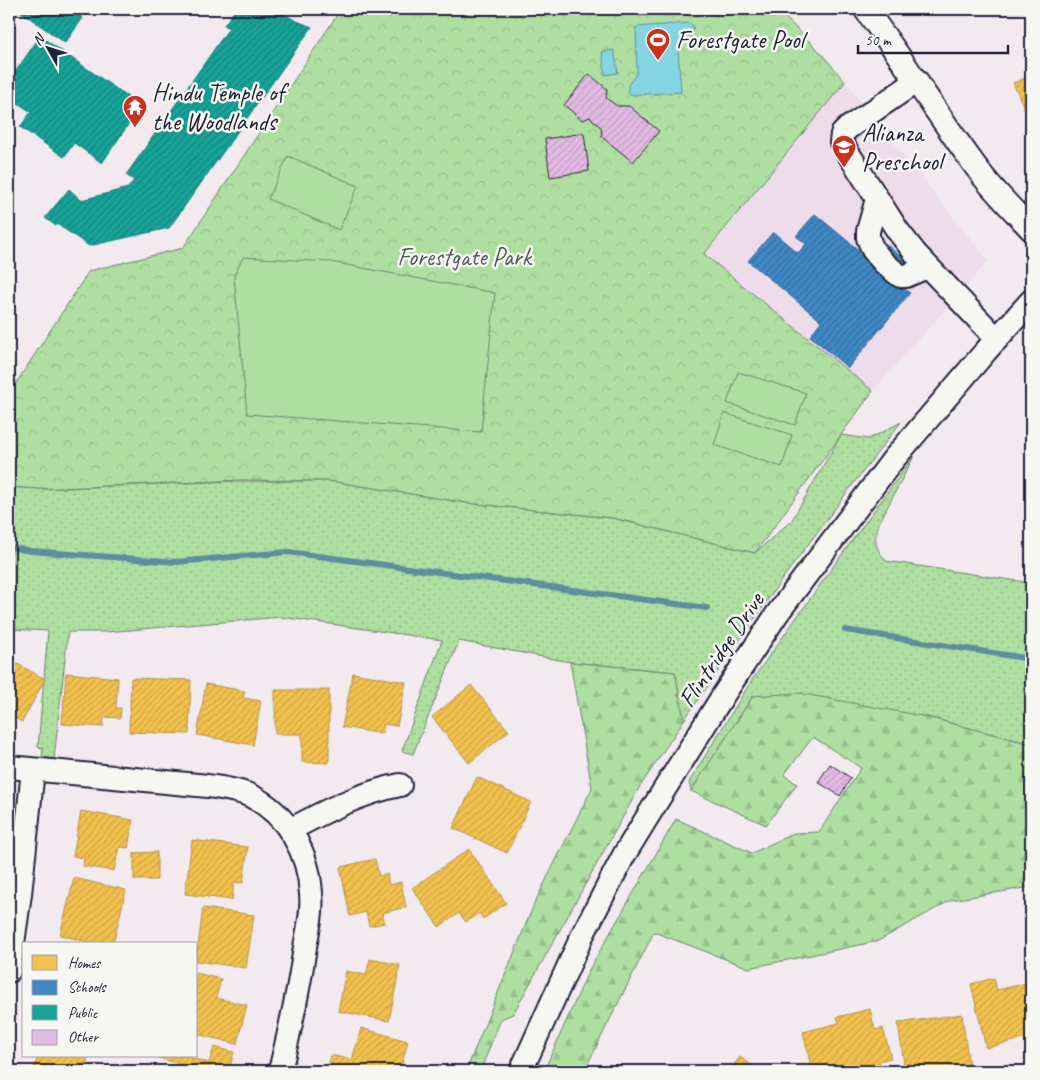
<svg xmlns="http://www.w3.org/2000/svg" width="1040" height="1080" font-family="Caveat,sans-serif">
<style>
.built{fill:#eedceb}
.grass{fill:url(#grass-dots);stroke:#68806e}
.forest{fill:url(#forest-firs);stroke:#68806e}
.park{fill:url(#park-crowns);stroke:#68806e}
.garden{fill:#afdfa0;stroke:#68806e}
.water{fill:#85d5e0;stroke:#5d8d9e}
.homes{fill:url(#homes-hatch);stroke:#b49148}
.schools{fill:url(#schools-hatch);stroke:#36699c}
.public{fill:url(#public-hatch);stroke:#1a7c7c}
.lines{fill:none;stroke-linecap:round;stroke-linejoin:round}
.stream{stroke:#5d8d9e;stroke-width:6}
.building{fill:url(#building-hatch);stroke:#22223b}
.minor-casing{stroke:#22223b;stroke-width:26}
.minor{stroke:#f6f6f2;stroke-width:22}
.labels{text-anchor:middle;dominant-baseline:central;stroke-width:5;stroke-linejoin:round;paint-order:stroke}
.poi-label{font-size:25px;fill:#22223b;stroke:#f6f6f2;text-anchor:start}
.park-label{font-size:25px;fill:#4c5b59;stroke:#f6f6f2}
.street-label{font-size:25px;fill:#22223b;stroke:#f6f6f2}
</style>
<defs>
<pattern id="grass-dots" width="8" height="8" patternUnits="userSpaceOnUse" patternTransform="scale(1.25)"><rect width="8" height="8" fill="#afdfa0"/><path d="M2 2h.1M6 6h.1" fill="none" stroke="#96bf8b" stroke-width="1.8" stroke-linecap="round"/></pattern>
<pattern id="forest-firs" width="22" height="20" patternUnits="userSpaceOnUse" patternTransform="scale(1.25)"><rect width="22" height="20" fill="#afdfa0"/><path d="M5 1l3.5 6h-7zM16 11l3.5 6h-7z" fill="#96bf8b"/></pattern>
<pattern id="park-crowns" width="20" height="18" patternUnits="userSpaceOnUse" patternTransform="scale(1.25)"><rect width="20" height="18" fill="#afdfa0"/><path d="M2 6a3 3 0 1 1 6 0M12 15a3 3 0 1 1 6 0" fill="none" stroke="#96bf8b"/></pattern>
<pattern id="homes-hatch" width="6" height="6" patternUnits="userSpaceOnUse" patternTransform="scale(1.25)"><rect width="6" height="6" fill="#f2c14e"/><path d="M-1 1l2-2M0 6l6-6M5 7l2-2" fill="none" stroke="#cfa645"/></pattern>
<pattern id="schools-hatch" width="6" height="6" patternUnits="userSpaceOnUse" patternTransform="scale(1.25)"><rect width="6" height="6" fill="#3f88c5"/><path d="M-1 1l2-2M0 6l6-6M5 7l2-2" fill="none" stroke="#346fa1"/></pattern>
<pattern id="public-hatch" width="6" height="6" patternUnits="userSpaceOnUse" patternTransform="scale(1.25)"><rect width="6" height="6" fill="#17a398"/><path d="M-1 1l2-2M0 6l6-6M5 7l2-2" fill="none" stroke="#14847d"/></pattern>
<pattern id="building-hatch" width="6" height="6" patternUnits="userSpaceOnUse" patternTransform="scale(1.25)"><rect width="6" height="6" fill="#e3bae2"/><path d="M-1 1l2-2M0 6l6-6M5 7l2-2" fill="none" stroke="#c2a0c3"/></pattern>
</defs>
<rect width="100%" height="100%" fill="#f2eaef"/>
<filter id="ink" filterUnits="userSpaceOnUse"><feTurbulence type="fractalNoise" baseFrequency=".02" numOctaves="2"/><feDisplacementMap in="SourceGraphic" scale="10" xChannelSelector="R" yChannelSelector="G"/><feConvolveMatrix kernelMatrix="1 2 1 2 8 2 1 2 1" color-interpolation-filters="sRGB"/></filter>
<g filter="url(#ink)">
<path class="built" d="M845,82L988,261L873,391L704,254Z"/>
<g class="grass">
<path d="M901,422L851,487L780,582L684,720L675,672L570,662L459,641L413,754L402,751L442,640L281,617L106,632H68L54,759L42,758L43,748L38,747L48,631L9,629V487L42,489L234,481H330L467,503L613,518L755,553L792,520L841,435L869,439Z"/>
<path d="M914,456L879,523C873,540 875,547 886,561L1031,583V744L927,717L753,696L691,791L689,782L752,680L835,564Z"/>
</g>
<g class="forest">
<path d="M570,662L675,672L684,720L639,788L513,1014L501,1019L483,1064L485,1071H466L535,902L592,788Z"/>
<path d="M799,693L927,717L1031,744V887L951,900L878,941L749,968L654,932L584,1071H544L590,968L676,819L752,853L794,833L819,832L861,768L813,737L784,775L797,784L766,825L691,791L753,696Z"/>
</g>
<path class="park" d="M341,9H777L822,54L845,82L704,254L873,391L755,553L613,518L467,503L330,481L242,480L39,489L9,487V394L89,271L183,248Z"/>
<g class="garden">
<path d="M288,156L358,186L339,230L268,199Z"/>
<path d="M243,257L331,262L495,293L481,432L247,414L234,276Z"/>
<path d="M738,372L806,393L795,425L727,403Z"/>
<path d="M724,413L792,435L782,467L714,445Z"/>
</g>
<g class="water">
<path d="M689,23L693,26V33L678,50L681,92L632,95L628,92V85L637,73L636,27Z"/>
<path d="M614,50L618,73L605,75L602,52Z"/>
</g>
<g class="homes">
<path d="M1031,65V123L1013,83L1030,76L1026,68Z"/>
<path d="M12,661L45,679L22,722L9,715V668Z"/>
<path d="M66,673L118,678L116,708H121L120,718L104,717L103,727L62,724Z"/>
<path d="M353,673L406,682L397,726L384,724L382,734L342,727Z"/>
<path d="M131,678L191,680L189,734L129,732Z"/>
<path d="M206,684L245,691L243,698L261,701L253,745L197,735Z"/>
<path d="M471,685L509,731L469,763L432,717Z"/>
<path d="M275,690H329V763L302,762V734H275Z"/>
<path d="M477,777L531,802L507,853L453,828Z"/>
<path d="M81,811L133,820L128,848L119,847L114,871L83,866L84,858L73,856Z"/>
<path d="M192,840L248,847L243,883L234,882L232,900L185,894Z"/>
<path d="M469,849L506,903L483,919L479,913L466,922L459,913L439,927L412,888Z"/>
<path d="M157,852V880H134V853Z"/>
<path d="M375,859L379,876L387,874L389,885L401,882L406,907L382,913L385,923L369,926L366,912L350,916L340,867Z"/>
<path d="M74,878L126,890L113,944H96L60,935Z"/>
<path d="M203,908L254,915L246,968L196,961Z"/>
<path d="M370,959L400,965L389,1021L338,1011L346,971L366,975Z"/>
<path d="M196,973L221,979L216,998L247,1005L237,1044L196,1034Z"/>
<path d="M994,978L997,990L1031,982V1052H1030L1027,1038L986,1048L971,984Z"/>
<path d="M870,1009L875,1030L883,1028L891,1058L879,1061L882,1071H812L803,1032L839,1023L837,1017Z"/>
<path d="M962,1014L969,1067L938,1071H905L898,1023Z"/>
<path d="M361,1028L408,1041L400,1071H327L331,1055L352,1060Z"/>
<path d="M214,1047L234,1052L229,1071H184L186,1066L152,1056H184L209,1063Z"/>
<path d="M38,1056H89L84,1071H33Z"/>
<path d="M740,1057L759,1071H729Z"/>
</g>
<path class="schools" d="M815,214L866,256L880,239L906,261L892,279L910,293L848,368L810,336L821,321L748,261L773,232L798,253L806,244L796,236Z"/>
<g class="public">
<path d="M17,9H69L83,18L65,43Z"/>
<path d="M236,9H274L297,21L312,27L169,228L89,246L57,224L56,226L45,218L69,189L81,200L128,188L134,180L126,175L229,28L224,25Z"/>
<path d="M40,36L141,106L102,163L74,143L64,157L20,127L31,112L9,97V81Z"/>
</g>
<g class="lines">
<g class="stream">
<path d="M9,547L31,551L177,562L288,552L707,608"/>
<path d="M845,630L1031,659"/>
</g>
</g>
<g class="building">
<path d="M589,74L607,89L606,98L617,106H629L659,131L633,162L602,137L601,127L595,122L590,117L582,120L564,105Z"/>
<path d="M584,133L589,171L550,177L545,139Z"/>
<path d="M830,764L851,778L840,796L818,782Z"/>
</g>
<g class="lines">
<defs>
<g id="minor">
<path d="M865,9C906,63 941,121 982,175C997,194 1015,212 1031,229"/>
<path d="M917,81L848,128L842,134L841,142L898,231L916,254L997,339"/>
<path d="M877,199L868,231V238L873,250L884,263L900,276H906L927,267"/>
<path d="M9,767L208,786C221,788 237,790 249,795C287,813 309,853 311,894C313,912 308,930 305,947C299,989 290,1030 280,1071"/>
<path d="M290,830C325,811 361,793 400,785"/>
<path d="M9,971L20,894L33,770"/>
<path d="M521,1071L583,934L624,855L664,790L724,694L777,614L892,461L985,352L1031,301"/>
</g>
</defs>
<use href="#minor" class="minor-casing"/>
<use href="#minor" class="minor"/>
</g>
</g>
<defs>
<symbol id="stadium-pin" viewBox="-11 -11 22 30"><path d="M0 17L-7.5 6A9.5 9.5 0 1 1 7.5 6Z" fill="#c8321e" stroke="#f6f6f2"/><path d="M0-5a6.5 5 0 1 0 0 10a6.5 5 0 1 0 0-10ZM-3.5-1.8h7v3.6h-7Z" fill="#fff"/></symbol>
<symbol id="temple-pin" viewBox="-11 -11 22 30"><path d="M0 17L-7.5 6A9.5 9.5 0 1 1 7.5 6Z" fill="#c8321e" stroke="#f6f6f2"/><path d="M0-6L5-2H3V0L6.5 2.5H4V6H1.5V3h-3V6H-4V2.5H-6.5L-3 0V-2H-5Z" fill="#fff"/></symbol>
<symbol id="school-pin" viewBox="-11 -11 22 30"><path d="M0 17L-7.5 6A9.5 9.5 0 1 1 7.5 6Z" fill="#c8321e" stroke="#f6f6f2"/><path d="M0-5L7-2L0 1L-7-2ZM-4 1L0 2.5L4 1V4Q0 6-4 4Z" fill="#fff"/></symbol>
</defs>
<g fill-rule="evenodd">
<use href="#stadium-pin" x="644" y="26" width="28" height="38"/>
<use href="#temple-pin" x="121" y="93" width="28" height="38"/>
<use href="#school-pin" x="830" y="133" width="28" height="38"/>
</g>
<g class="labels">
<g class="poi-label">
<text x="676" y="40">Forestgate Pool</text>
<text x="152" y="93">Hindu Temple of<tspan x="152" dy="29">the Woodlands</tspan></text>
<text x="862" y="133">Alianza<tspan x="862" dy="29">Preschool</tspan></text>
</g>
<g class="park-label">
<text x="464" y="257">Forestgate Park</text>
</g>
<g class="street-label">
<text transform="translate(721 650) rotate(-56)">Flintridge Drive</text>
</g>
</g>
<rect width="1040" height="1080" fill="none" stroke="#f6f6f2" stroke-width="30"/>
<rect x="15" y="15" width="1010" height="1050" fill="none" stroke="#22223b" stroke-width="2" filter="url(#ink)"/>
<rect x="22" y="942" width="175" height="115" fill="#f6f6f2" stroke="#a1a1a9"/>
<rect x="32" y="955" width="25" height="15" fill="#f2c14e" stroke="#a1a1a9"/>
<text x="68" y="968" font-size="15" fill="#22223b">Homes</text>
<rect x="32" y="980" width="25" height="15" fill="#3f88c5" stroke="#a1a1a9"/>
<text x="68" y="992" font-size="15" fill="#22223b">Schools</text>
<rect x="32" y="1005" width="25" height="15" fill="#17a398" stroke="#a1a1a9"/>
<text x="68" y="1018" font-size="15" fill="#22223b">Public</text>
<rect x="32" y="1030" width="25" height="15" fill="#e3bae2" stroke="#a1a1a9"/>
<text x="68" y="1042" font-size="15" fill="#22223b">Other</text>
<g transform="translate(48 48) rotate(309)" stroke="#f6f6f2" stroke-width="4" paint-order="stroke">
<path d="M0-4L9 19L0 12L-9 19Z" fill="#22223b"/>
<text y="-8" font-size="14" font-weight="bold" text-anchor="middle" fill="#22223b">N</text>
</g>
<path d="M858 45v8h150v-8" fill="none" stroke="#22223b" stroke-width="2.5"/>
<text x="865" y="45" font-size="15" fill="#22223b" stroke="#f6f6f2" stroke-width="4" paint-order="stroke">50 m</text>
</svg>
